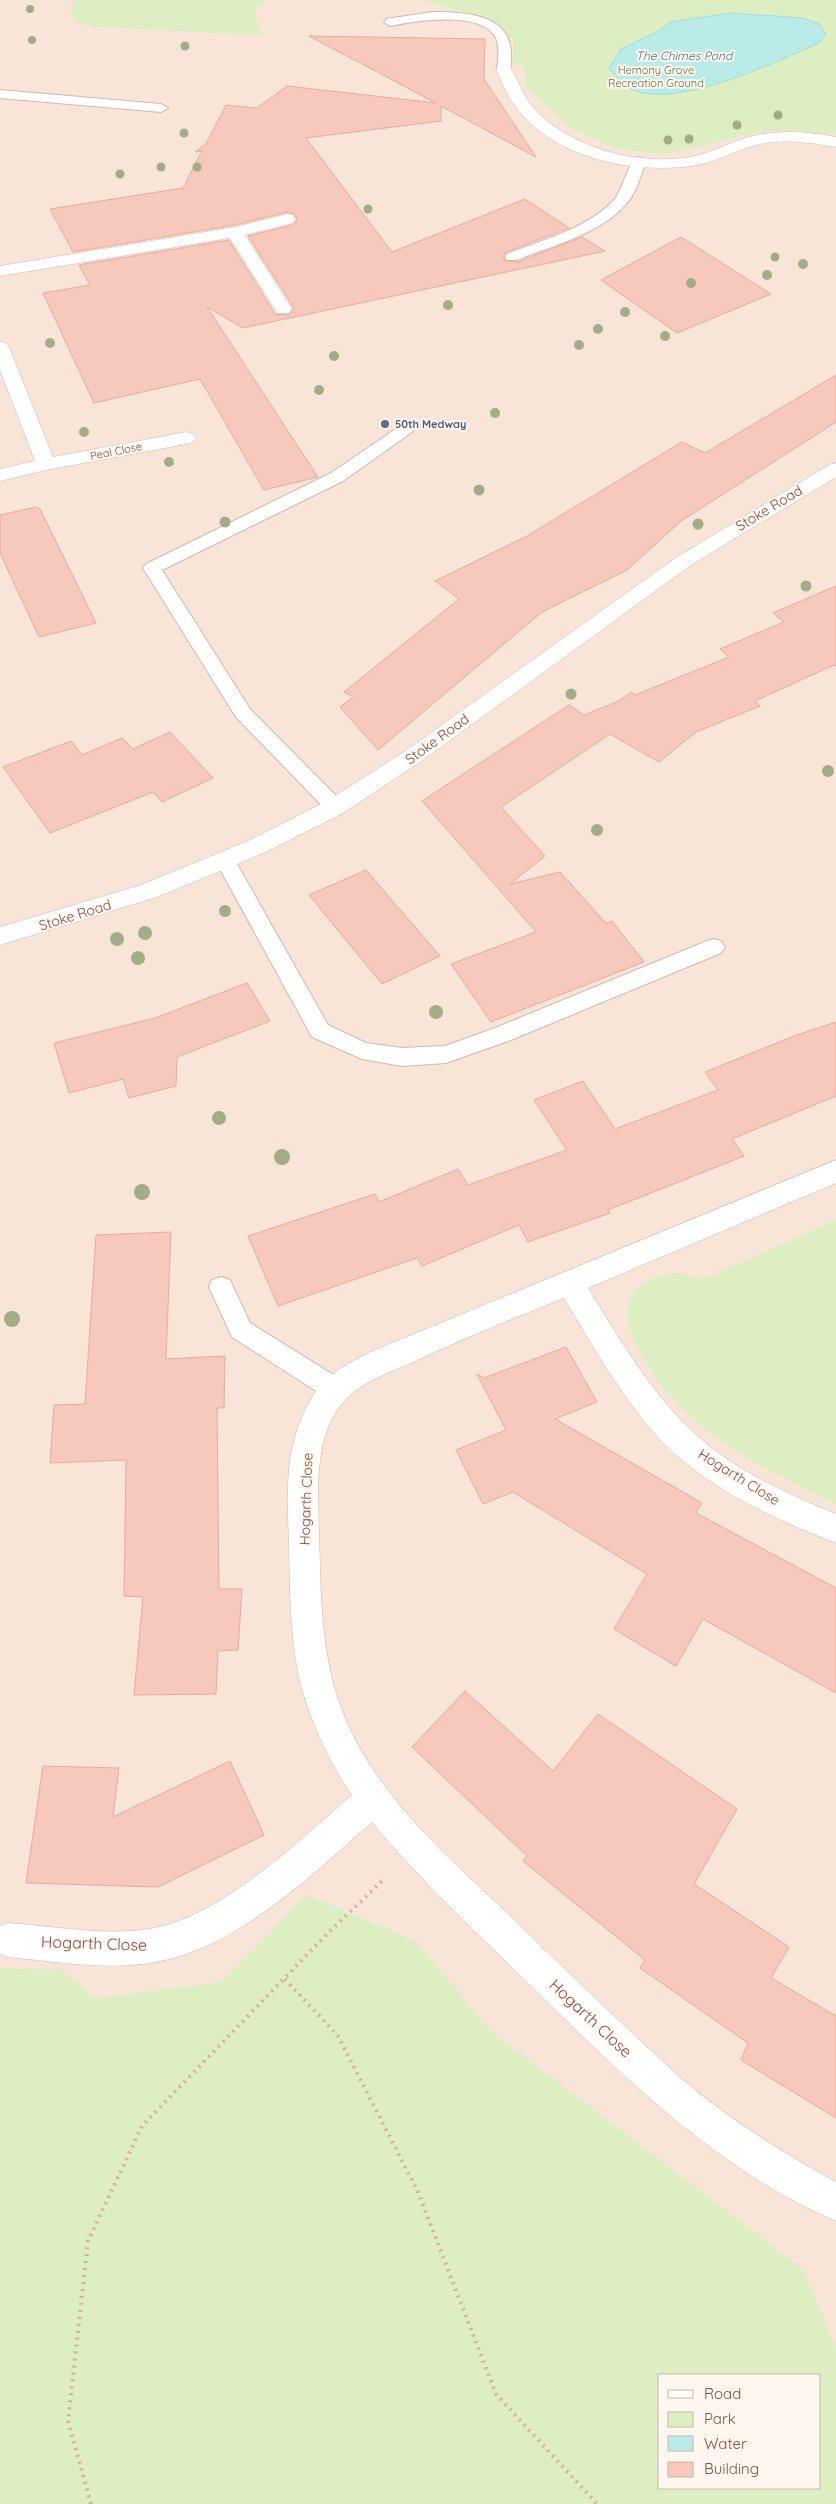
<svg xmlns="http://www.w3.org/2000/svg" width="836" height="2504" font-family="Quicksand,sans-serif">
<style>
.residential{fill:#f9e4d8}
.green{fill:#ddeec3;fill-rule:evenodd}
.water{fill:#b9ebe9;stroke:#9ededc}
.building{fill:#f7c8bc;stroke:#ebaa9b}
.lines{fill:none;stroke-linecap:round;stroke-linejoin:round}
.service-casing{stroke:#d5b8ae;stroke-width:2}
.minor-casing{stroke:#d5b8ae;stroke-width:1}
.tertiary-casing{stroke:#d5b8ae;stroke-width:1}
.path{stroke:#dcab9e;stroke-width:4;stroke-dasharray:2 5;stroke-linecap:butt}
.service{fill:#fff;fill-rule:evenodd}
.minor{fill:#fff;fill-rule:evenodd}
.tertiary{fill:#fff;fill-rule:evenodd}
.tree{fill:#a2ad87}
.service-dot{fill:#5c6f8a;stroke:#fff6f0;stroke-width:2}
.labels{text-anchor:middle;dominant-baseline:central;stroke-width:4;stroke-linejoin:round;paint-order:stroke}
.far-park-label{font-size:11px;fill:#577639;stroke:#fff6f0}
.far-service-label{font-size:11px;font-weight:bold;fill:#4e5e75;stroke:#fff6f0;text-anchor:start}
.far-street-label{font-size:11px;fill:#7c5148;stroke:#fff6f0}
.far-water-label{font-size:12px;font-style:italic;fill:#377b79;stroke:#fff6f0}
.street-label{font-size:14px;fill:#7c5148;stroke:#fff6f0}
.near-street-label{font-size:16px;fill:#7c5148;stroke:#fff6f0}
</style>
<rect width="100%" height="100%" fill="#fef1e7"/>
<path class="residential" d="M0,0H836V2348L804,2270L492,2032L416,1941L306,1894L222,1982L95,1998L62,1969L0,1968Z"/>
<g class="green">
<path d="M77,0H266L254,11L263,35L93,27L75,22L71,7Z"/>
<path d="M423,0H836V134L784,130L757,132L700,147L662,154L625,150L608,146L569,127L525,86V75L522,63L513,64V40C492,16 453,10 423,0Z"/>
<path d="M836,1220V1504C756,1466 667,1422 632,1335C624,1317 626,1296 643,1284C650,1278 670,1271 679,1273C686,1274 697,1279 704,1278C715,1276 729,1267 739,1263C771,1249 804,1235 836,1220Z"/>
<path d="M306,1894L416,1941L492,2032L804,2270L836,2348V2504H0V1968L62,1969L95,1998L222,1982ZM660,2375H820V2488H660Z"/>
</g>
<path class="water" d="M730,13L802,18L819,24L826,35L819,43C775,62 682,107 636,91C627,88 617,76 609,69L621,49L659,31L670,22Z"/>
<g class="building">
<path d="M309,36L485,39L484,79L536,157L441,106V121L306,138L392,252L525,199L569,228L506,252L503,256L505,261L518,262L582,237L605,251L243,328L207,307L318,477L264,490L200,379L94,403L43,293L90,285L79,265L229,240L275,314L289,315L294,308L248,236L293,225L297,220L295,214L287,212L235,225L73,252L50,209L183,188L202,151L195,152L206,144L226,105L257,108L287,86L436,103Z"/>
<path d="M681,237L771,294L677,333L601,280Z"/>
<path d="M836,375V422L681,521L627,570L542,612L378,750L340,707L353,697L344,692L459,599L435,581L527,536L682,442L705,453Z"/>
<path d="M36,507L40,509L96,623L39,637L0,553V515Z"/>
<path d="M836,586V666L834,665L755,701L760,706L696,732L659,762L610,734L501,807L545,856L510,884L560,872L606,923L612,921L644,962L491,1022L451,964L536,932L422,801L569,705L584,715L619,701L631,692L635,695L729,657L720,649L784,622L773,613Z"/>
<path d="M170,732L213,778L162,802L153,792L50,833L3,767L71,741L82,755L122,738L133,749Z"/>
<path d="M366,870L440,956L382,984L309,895Z"/>
<path d="M247,983L270,1021L177,1057L176,1086L129,1098L123,1079L69,1093L54,1043L155,1018Z"/>
<path d="M836,1022V1096L732,1139L744,1156L608,1210L610,1213L528,1242L519,1225L422,1266L417,1258L278,1306L248,1236L375,1194L379,1202L458,1169L468,1185L567,1150L534,1100L583,1081L615,1129L718,1090L705,1072L794,1036Z"/>
<path d="M171,1232L166,1359L225,1356L224,1408H217L219,1589H242L238,1650L218,1651L216,1694L134,1695L143,1597L124,1596L126,1460L50,1463L54,1405L85,1404L96,1235Z"/>
<path d="M566,1347L597,1402L555,1419L702,1503L696,1513L836,1588V1693L703,1619L676,1666L614,1629L647,1574L513,1492L483,1504L456,1450L506,1430L477,1374L484,1378Z"/>
<path d="M465,1691L553,1771L598,1714L737,1809L694,1884L789,1947L771,1978L836,2016V2118L741,2060L748,2043L640,1968L645,1960L523,1861L527,1856L412,1747Z"/>
<path d="M230,1761L264,1835L158,1887L26,1883L43,1766L119,1768L113,1817Z"/>
</g>
<g class="lines">
<defs>
<g id="service">
<path d="M433,12C462,12 510,13 511,53C511,59 512,66 509,72H499L497,69C498,60 500,47 496,38C481,10 416,21 390,26L384,22L386,19Z"/>
<path d="M0,90L161,104L168,108L161,112L0,98Z"/>
<path d="M639,157L646,161C641,175 637,191 627,203C601,234 553,245 517,260H507L505,257L507,254C542,240 586,229 613,201C623,191 628,160 639,157Z"/>
<path d="M406,424L412,426L414,429L412,432L343,481L162,570L250,709L342,802L345,807L342,812L335,814L328,812L236,717L143,568L146,564L331,473L400,426Z"/>
<path d="M225,853L232,855L328,1025L366,1043L402,1048L445,1046L495,1028L707,941L714,939L721,941L725,947L721,953L511,1040L446,1063L402,1066L362,1059L312,1037L215,860L218,855Z"/>
<path d="M221,1277L230,1280L250,1323L345,1382L348,1390L345,1398L336,1401L327,1398L232,1337L209,1287L212,1280Z"/>
</g>
<g id="minor">
<path d="M504,64L509,66C520,82 524,100 539,114C579,151 646,168 699,155C714,151 727,144 742,139C773,129 805,131 836,137V147C809,142 779,138 753,146C732,152 713,163 692,166C636,173 569,161 528,121C512,106 504,88 496,69Z"/>
<path d="M287,214L293,215L295,219L293,223L245,235L292,309L289,313H277L230,238L0,276V266L235,227Z"/>
<path d="M0,342L6,343L9,347L53,457L186,432L193,434L196,438L193,442L186,444L46,470L0,481V469L35,461L0,370Z"/>
<path d="M836,1160V1183L588,1288C619,1338 648,1389 691,1430C731,1469 786,1493 836,1514V1543C771,1518 702,1486 655,1434C619,1393 592,1344 564,1298C513,1318 463,1339 413,1362C391,1372 366,1380 348,1397C313,1432 318,1487 319,1533C321,1592 320,1654 342,1710C373,1793 446,1855 508,1914C562,1967 617,2020 673,2071C722,2115 778,2150 836,2182V2221C717,2171 618,2071 527,1982C474,1930 419,1879 372,1822C312,1875 237,1948 155,1962C107,1971 55,1961 7,1957L0,1954V1926L7,1923C55,1926 107,1937 155,1928C224,1914 300,1840 352,1795C331,1765 314,1728 303,1693C290,1645 290,1595 289,1545C288,1515 286,1484 291,1454C295,1434 302,1412 314,1394C338,1360 385,1347 421,1331Z"/>
</g>
<path id="tertiary" d="M836,463V477L691,565L423,760L343,813L266,852L157,897L0,945V927L141,885L250,840L327,801L407,750L677,557L829,465Z"/>
</defs>
<use href="#service" class="service-casing"/>
<use href="#minor" class="minor-casing"/>
<use href="#tertiary" class="tertiary-casing"/>
<g class="path">
<path d="M285,1979L338,2036L418,2192L496,2394L597,2504"/>
<path d="M91,2504L68,2421L88,2241L142,2126L325,1936L382,1881"/>
</g>
<use href="#service" class="service"/>
<use href="#minor" class="minor"/>
<use href="#tertiary" class="tertiary"/>
</g>
<g class="tree">
<circle cx="30" cy="9" r="4"/>
<circle cx="32" cy="40" r="4"/>
<circle cx="185" cy="46" r="4.5"/>
<circle cx="778" cy="115" r="4.5"/>
<circle cx="737" cy="125" r="4.5"/>
<circle cx="184" cy="133" r="4.5"/>
<circle cx="689" cy="139" r="4.5"/>
<circle cx="668" cy="140" r="4.5"/>
<circle cx="161" cy="167" r="4.5"/>
<circle cx="197" cy="167" r="4.5"/>
<circle cx="120" cy="174" r="4.5"/>
<circle cx="368" cy="209" r="4.5"/>
<circle cx="775" cy="257" r="4.5"/>
<circle cx="803" cy="264" r="5"/>
<circle cx="767" cy="275" r="5"/>
<circle cx="691" cy="283" r="5"/>
<circle cx="448" cy="305" r="5"/>
<circle cx="625" cy="312" r="5"/>
<circle cx="598" cy="329" r="5"/>
<circle cx="665" cy="336" r="5"/>
<circle cx="50" cy="343" r="5"/>
<circle cx="579" cy="345" r="5"/>
<circle cx="334" cy="356" r="5"/>
<circle cx="319" cy="390" r="5"/>
<circle cx="495" cy="413" r="5"/>
<circle cx="84" cy="432" r="5"/>
<circle cx="169" cy="462" r="5"/>
<circle cx="479" cy="490" r="5.5"/>
<circle cx="225" cy="522" r="5.5"/>
<circle cx="698" cy="524" r="5.5"/>
<circle cx="806" cy="586" r="5.5"/>
<circle cx="571" cy="694" r="5.5"/>
<circle cx="828" cy="771" r="6"/>
<circle cx="597" cy="830" r="6"/>
<circle cx="225" cy="911" r="6"/>
<circle cx="145" cy="933" r="7"/>
<circle cx="117" cy="939" r="7"/>
<circle cx="138" cy="958" r="7"/>
<circle cx="436" cy="1012" r="7"/>
<circle cx="219" cy="1118" r="7"/>
<circle cx="282" cy="1157" r="8"/>
<circle cx="142" cy="1192" r="8"/>
<circle cx="12" cy="1319" r="8"/>
</g>
<circle class="service-dot" cx="385" cy="424" r="5"/>
<g class="labels">
<g class="far-park-label">
<text x="656" y="70">Hemony Grove<tspan x="656" dy="13">Recreation Ground</tspan></text>
</g>
<g class="far-service-label">
<text x="395" y="424">50th Medway</text>
</g>
<g class="far-street-label">
<text transform="translate(116 451) rotate(-11)">Peal Close</text>
</g>
<g class="far-water-label">
<text x="684" y="55">The Chimes Pond</text>
</g>
<g class="street-label">
<text transform="translate(769 508) rotate(-31)">Stoke Road</text>
<text transform="translate(437 739) rotate(-36)">Stoke Road</text>
<text transform="translate(75 915) rotate(-17)">Stoke Road</text>
<text transform="translate(739 1477) rotate(32)">Hogarth Close</text>
<text transform="translate(306 1499) rotate(-88)">Hogarth Close</text>
</g>
<g class="near-street-label">
<text transform="translate(94 1943) rotate(2)">Hogarth Close</text>
<text transform="translate(591 2018) rotate(43)">Hogarth Close</text>
</g>
</g>
<rect x="658" y="2374" width="162" height="115" fill="#fff6f0" stroke="#cbb4ad"/>
<rect x="668" y="2390" width="25" height="8" fill="#ffffff" stroke="#cbb4ad"/>
<text x="704" y="2399" font-size="15" fill="#7c5148">Road</text>
<rect x="668" y="2412" width="25" height="15" fill="#ddeec3" stroke="#cbb4ad"/>
<text x="704" y="2424" font-size="15" fill="#7c5148">Park</text>
<rect x="668" y="2436" width="25" height="15" fill="#b9ebe9" stroke="#cbb4ad"/>
<text x="704" y="2449" font-size="15" fill="#7c5148">Water</text>
<rect x="668" y="2462" width="25" height="15" fill="#f7c8bc" stroke="#cbb4ad"/>
<text x="704" y="2474" font-size="15" fill="#7c5148">Building</text>
</svg>
